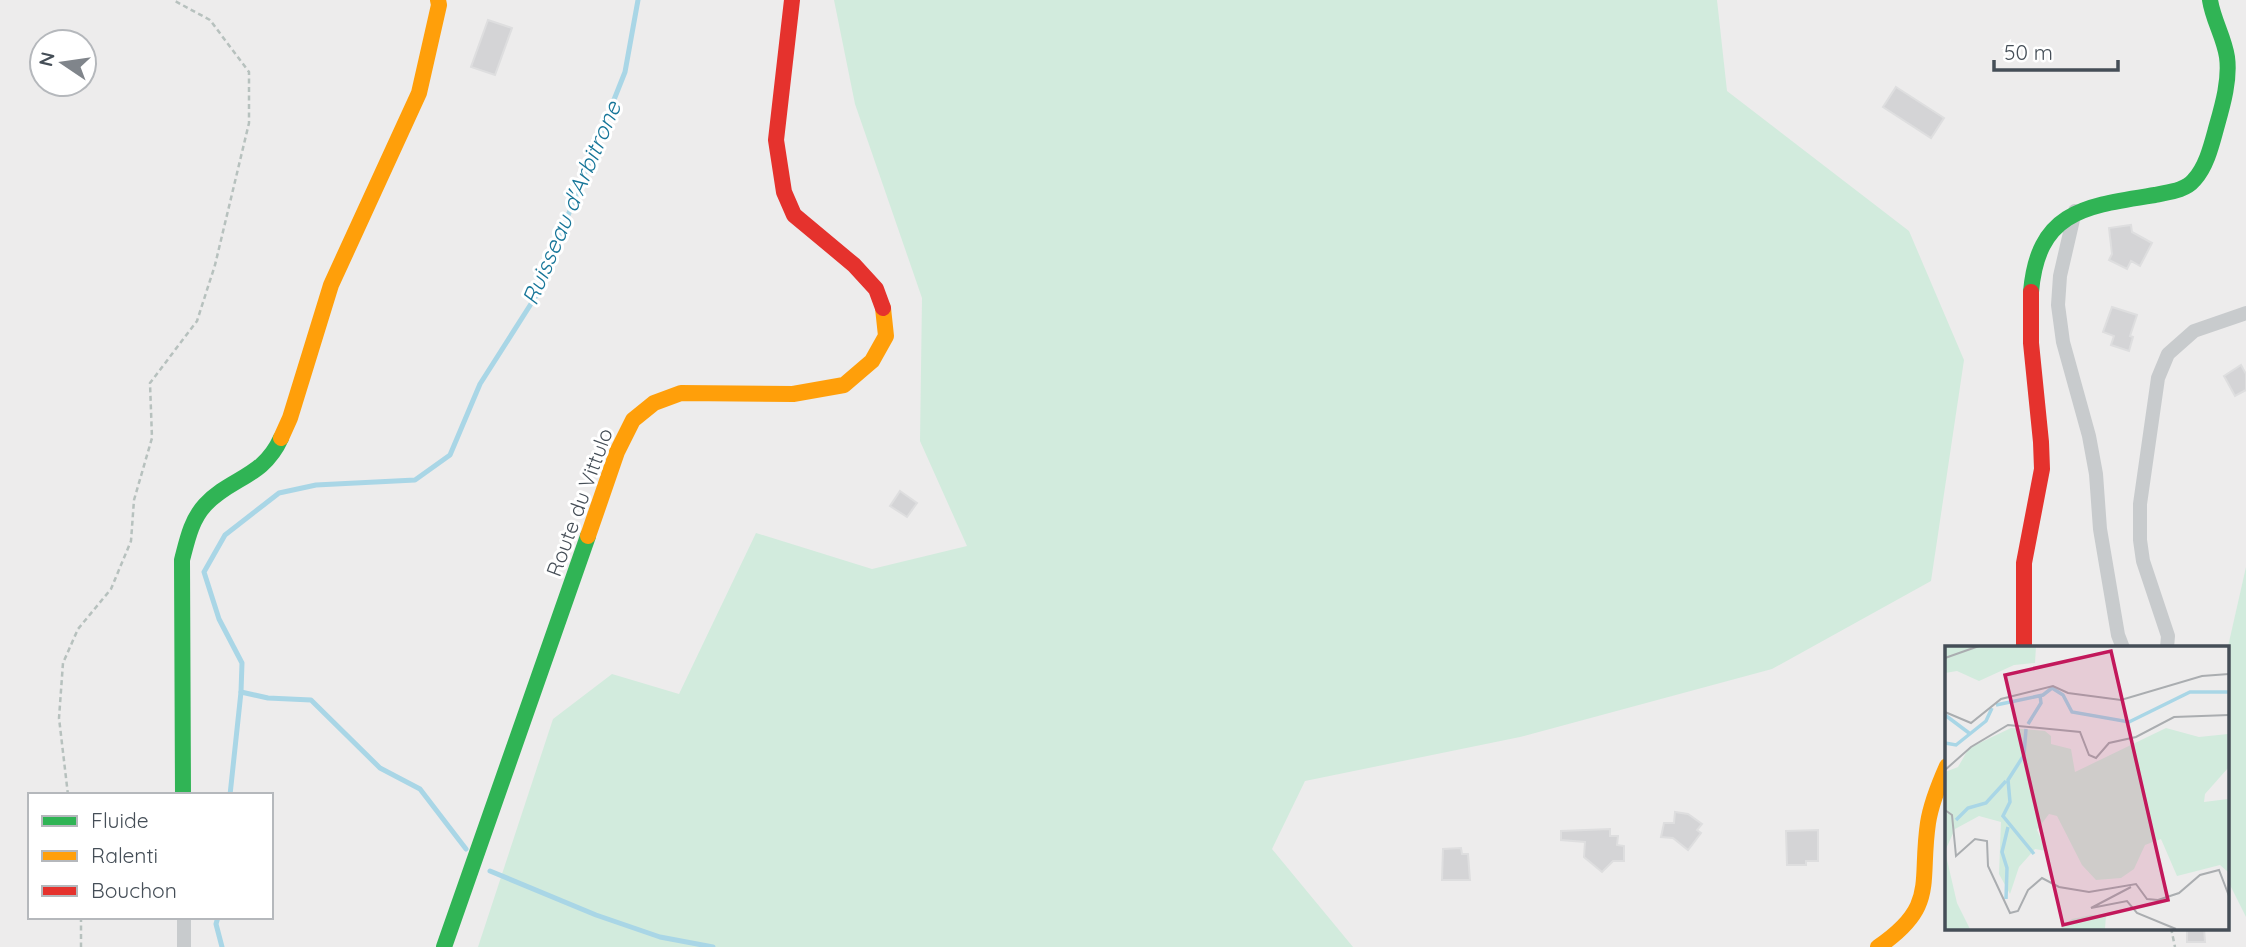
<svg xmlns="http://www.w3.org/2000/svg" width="2246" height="947" font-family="Quicksand,sans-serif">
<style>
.green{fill:#d2ebdd}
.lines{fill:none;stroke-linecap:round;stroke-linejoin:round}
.stream{stroke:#a9d6e6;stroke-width:5}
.building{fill:#d4d4d6;stroke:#dededf;stroke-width:2}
.path{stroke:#b7c1be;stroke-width:2.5;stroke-dasharray:5 3.5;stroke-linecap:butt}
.street{stroke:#c8cbcd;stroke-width:14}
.fast{stroke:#30b455;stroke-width:16}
.slow{stroke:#ff9f0a;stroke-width:16}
.jam{stroke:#e5322d;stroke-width:16}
.labels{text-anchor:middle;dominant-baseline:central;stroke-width:6;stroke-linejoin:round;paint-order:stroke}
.street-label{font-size:21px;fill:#454e57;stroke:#fff}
.water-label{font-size:23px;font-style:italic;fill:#177699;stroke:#fff}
.inset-river{fill:none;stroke:#a9d6e6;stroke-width:3.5}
.inset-road{fill:none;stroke:#aaadb0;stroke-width:2}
.view{fill:#c2185b;fill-opacity:0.15;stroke:#c2185b;stroke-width:3.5}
.inset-edge{fill:none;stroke:#454e57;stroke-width:3.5}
</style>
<rect width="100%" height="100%" fill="#edecec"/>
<g class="green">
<path d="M834,0H1717L1727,91L1909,231L1964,360L1931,581L1772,669L1520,737L1305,781L1272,849L1353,947H478L553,719L612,674L679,694L756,533L872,569L967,546L920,441L922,298L855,104Z"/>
<path d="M2246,567V917L2227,879V651Z"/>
</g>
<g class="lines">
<g class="stream">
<path d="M241,692L268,698L311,700L380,768L420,789L466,849"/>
<path d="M230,795L241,692L242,663L219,619L204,572L225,535L279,493L316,485L415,480L450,455L480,384L536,296L625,72L638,0"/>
<path d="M490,871L596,915L660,937L713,947"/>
<path d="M218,917L216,924L222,947"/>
</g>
</g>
<g class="building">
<path d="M488,20L512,28L495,75L471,67Z"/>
<path d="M1896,87L1944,118L1931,138L1883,107Z"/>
<path d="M2131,225L2132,232L2152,243L2140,266L2131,261L2127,269L2109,260L2112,254L2109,228Z"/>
<path d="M2112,307L2137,315L2130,336L2133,337L2129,351L2111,345L2114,336L2103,332Z"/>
<path d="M2241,365L2246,374V390L2235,396L2224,376Z"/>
<path d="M900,491L917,503L907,517L890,506Z"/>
<path d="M1675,812L1688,814L1702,824L1697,830L1701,833L1688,850L1673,838L1661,837L1664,823H1674Z"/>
<path d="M1610,829V836H1618L1617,845L1624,846V861H1613L1602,872L1584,857L1585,842L1561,840V831Z"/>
<path d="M1818,830V861H1806V865H1787L1786,831Z"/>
<path d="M1461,848L1462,854H1468L1470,880H1442L1443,849Z"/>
<path d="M2187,928H2204L2205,942H2187Z"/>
</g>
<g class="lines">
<g class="path">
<path d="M68,795L59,718L63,663L78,629L111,589L131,541L134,500L152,438L150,383L197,321L215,265L249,123V72L210,20L173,0"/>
<path d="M81,917V947"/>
<path d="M2171,928L2175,947"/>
</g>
<g class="street">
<path d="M2075,211L2060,276L2058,305L2063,342L2089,436L2096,474L2100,529L2118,635L2123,648"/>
<path d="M2167,648L2168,636L2143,561L2140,540V504L2158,378L2168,354L2194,331L2246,313"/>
<path d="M184,917V947"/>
</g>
<g class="fast">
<path d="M2031,292C2038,210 2086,206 2155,195C2168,192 2185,191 2194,180C2207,166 2212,143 2217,125C2223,104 2230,79 2227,57C2224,37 2213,20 2210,0"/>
<path d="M183,795L182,560C187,541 191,520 205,505C231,477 263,478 281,438"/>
<path d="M444,947L588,536"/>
</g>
<g class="slow">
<path d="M281,438L290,418L331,285L419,93L439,5L438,0"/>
<path d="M588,536L617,452L633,420L654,403L681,393L793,394L844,385L872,361L886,336L883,308"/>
<path d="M1878,947C1938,906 1919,884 1928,823C1931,803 1939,784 1947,766"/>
</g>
<g class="jam">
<path d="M792,0L776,140L784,192L794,215L854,265L876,289L883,308"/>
<path d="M2024,648V563L2042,469L2041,442L2031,343V292"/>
</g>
</g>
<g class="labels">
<g class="street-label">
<text transform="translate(579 502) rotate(-70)">Route du Vittulo</text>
</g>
<g class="water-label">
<text transform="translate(571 203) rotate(-67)">Ruisseau d'Arbitrone</text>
</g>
</g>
<g transform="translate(1945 646)">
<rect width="284" height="284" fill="#edecec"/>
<path d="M0,0H91L90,17L69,19L34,35L12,25L0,27ZM66,82L100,85L106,90V98L126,103L130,126L221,82L254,91L283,88V122L260,148L259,156L283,153V226L275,219L232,230L216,193L200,199L189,223L176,232L151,234L137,219L112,170L104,168L92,184L101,205L90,203L74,221L65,248L54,228L56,176L34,170L10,183L0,205L12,257L25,283H0V126L13,121L24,102ZM146,269H161L160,283H115L127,273Z" fill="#d2ebdd"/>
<path class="inset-river" d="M51,59L98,49L107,42L118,49L127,66L184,76L245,46H284M0,69L24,87M83,78L96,57L95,49M81,83L79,109L63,134L65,156L58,170L89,208M0,97L11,99L41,75L47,62M11,174L23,162L41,157L61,135M61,253L62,222L57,206L63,181"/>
<path class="inset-road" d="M0,12L34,0M0,66L26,77L56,53L108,40L123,47L176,54L257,30L284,28M0,124L26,101L63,79L135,86L144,109L151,112L164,97L191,91L229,71L284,69M0,164L7,169L11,210L30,193L42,195L43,220L65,267L73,265L83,244L97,232L114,241L144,246L191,238L202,253L213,254L234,247L255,229L274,224L284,250M186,241L146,262L182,255L192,267L231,283"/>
<path class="view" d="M166,5L223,254L118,279L60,29Z"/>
<rect width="284" height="284" class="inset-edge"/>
</g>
<rect x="28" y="793" width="245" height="126" fill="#ffffff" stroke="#b5b8bc" stroke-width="2"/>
<rect x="42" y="816" width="35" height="10" fill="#30b455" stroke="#b5b8bc" stroke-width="2"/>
<text x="91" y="828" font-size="21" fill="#454e57">Fluide</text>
<rect x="42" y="851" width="35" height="10" fill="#ff9f0a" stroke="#b5b8bc" stroke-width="2"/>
<text x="91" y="863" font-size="21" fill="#454e57">Ralenti</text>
<rect x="42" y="886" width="35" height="10" fill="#e5322d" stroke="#b5b8bc" stroke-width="2"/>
<text x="91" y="898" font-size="21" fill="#454e57">Bouchon</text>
<g transform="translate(63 63) rotate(283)"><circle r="33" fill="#ffffff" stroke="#b5b8bc" stroke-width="2"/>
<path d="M0-5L12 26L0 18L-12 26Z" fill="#80858b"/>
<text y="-10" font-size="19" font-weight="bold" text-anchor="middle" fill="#454e57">N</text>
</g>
<path d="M1994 60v10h124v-10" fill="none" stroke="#454e57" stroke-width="3.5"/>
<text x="2004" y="60" font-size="21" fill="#454e57" stroke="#ffffff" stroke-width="5" paint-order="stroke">50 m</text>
</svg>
